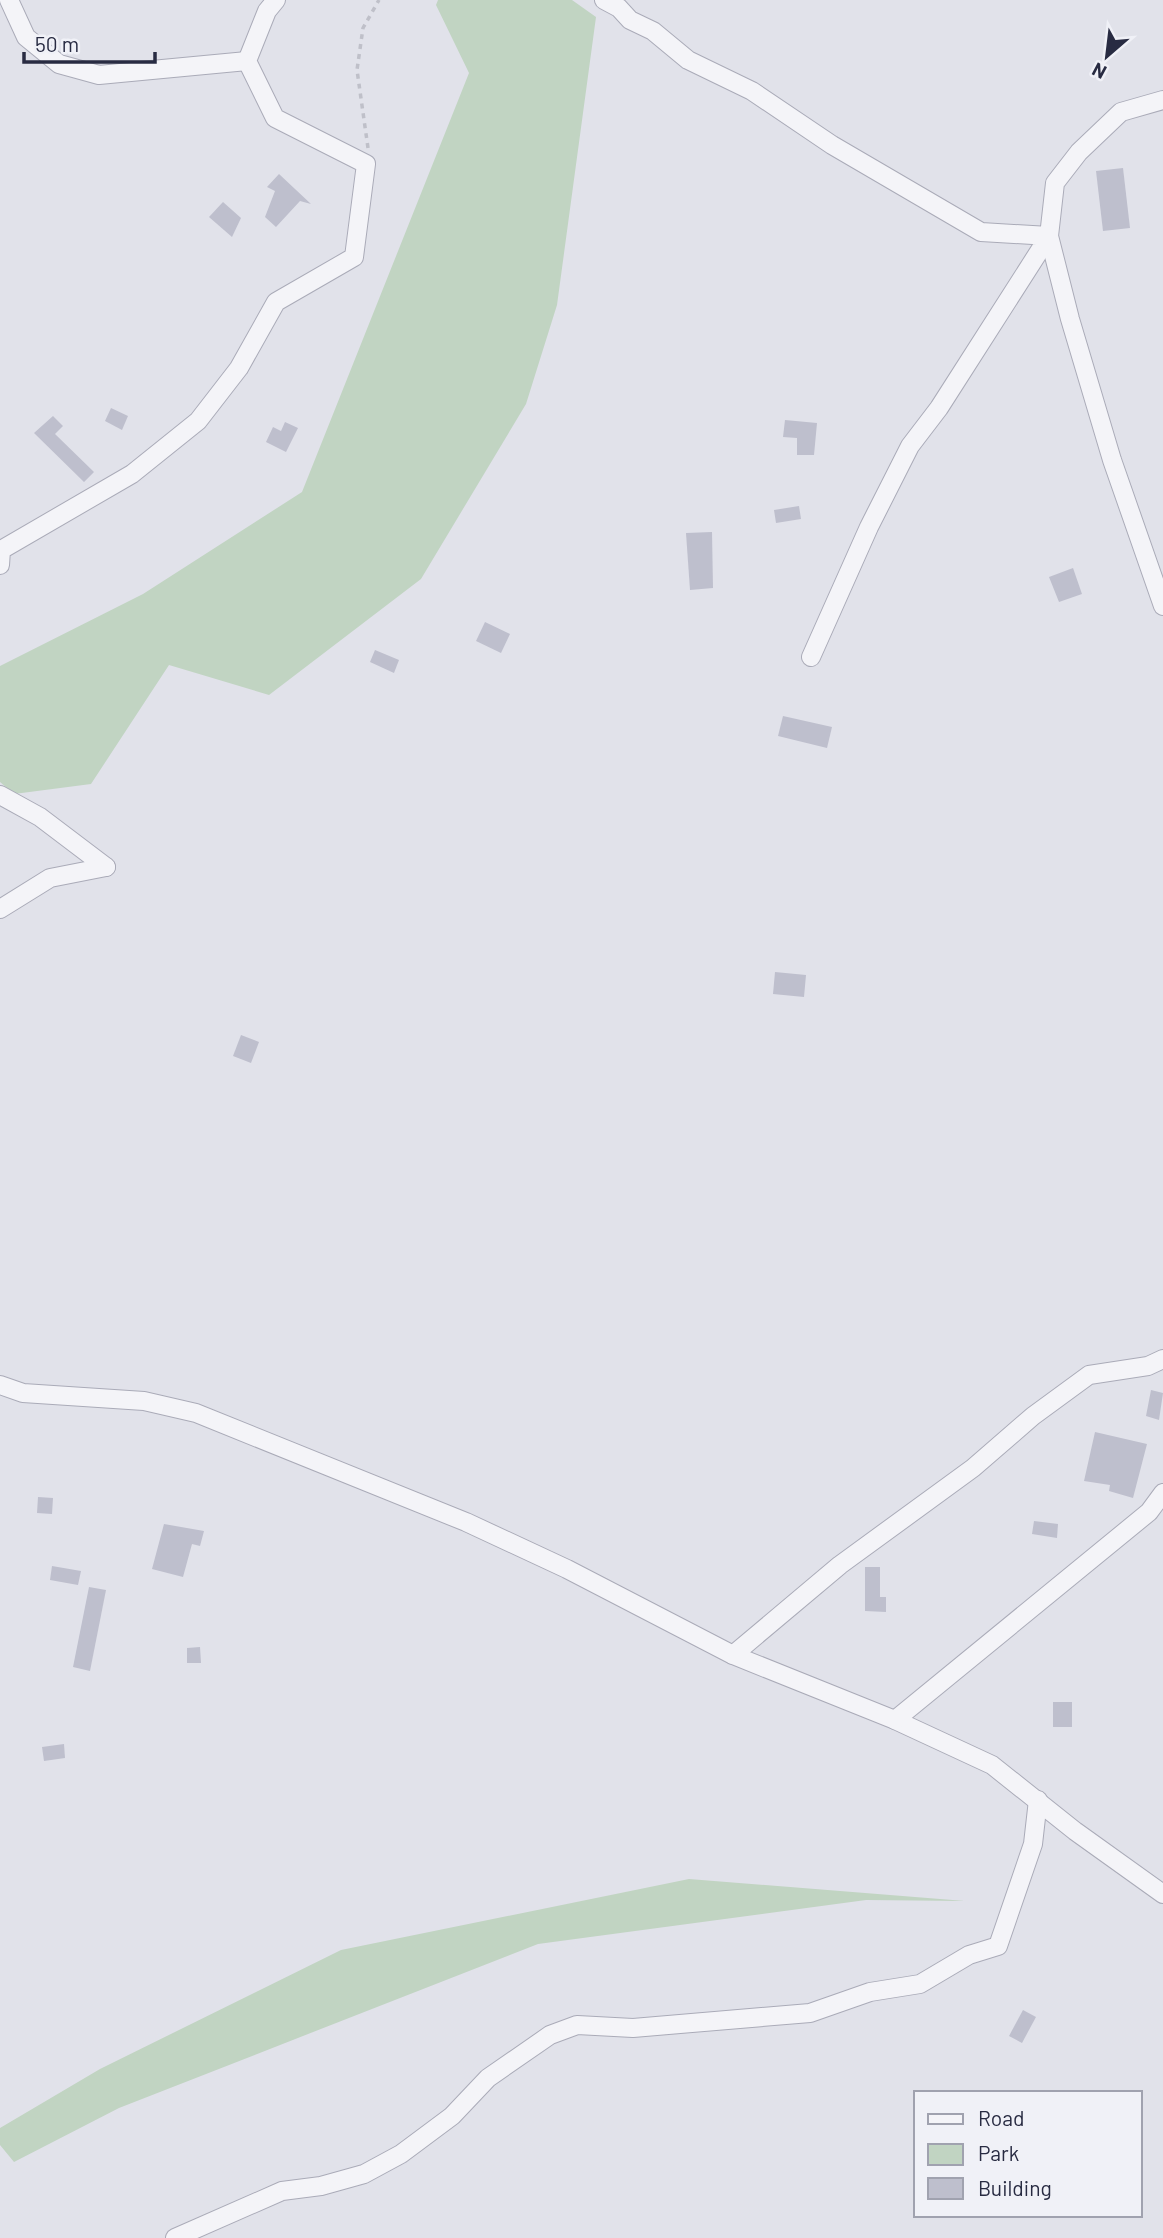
<svg xmlns="http://www.w3.org/2000/svg" width="1163" height="2238" font-family="Barlow,sans-serif">
<style>
.green{fill:#c1d4c2}
.building{fill:#bebfcd}
.lines{fill:none;stroke-linecap:round;stroke-linejoin:round}
.street-casing{stroke:#aaabb8;stroke-width:20}
.path{stroke:#bfc0c9;stroke-width:3.5;stroke-dasharray:5 5;stroke-linecap:butt}
.street{stroke:#f4f4f8;stroke-width:18}
</style>
<rect width="100%" height="100%" fill="#e1e2ea"/>
<g class="green">
<path d="M438,0H572L596,17L557,305L526,404L421,579L269,695L169,665L91,784L14,794L0,782V666L143,594L302,492L469,73L436,5Z"/>
<path d="M689,1879L965,1901L866,1900L538,1944L119,2108L14,2162L0,2145V2128L100,2069L341,1950Z"/>
</g>
<g class="building">
<path d="M1123,168L1130,228L1103,231L1096,171Z"/>
<path d="M279,174L311,204L300,201L276,227L265,217L275,191L267,187Z"/>
<path d="M223,202L241,218L232,237L209,217Z"/>
<path d="M111,408L128,416L122,430L105,421Z"/>
<path d="M53,416L63,426L55,434L94,472L84,482L34,433Z"/>
<path d="M785,420L817,423L814,455H797V438L783,437Z"/>
<path d="M285,422L298,428L286,452L266,442L273,427L281,431Z"/>
<path d="M799,506L801,519L776,523L774,510Z"/>
<path d="M712,532L713,588L690,590L686,533Z"/>
<path d="M1073,568L1082,594L1059,602L1049,577Z"/>
<path d="M485,622L510,634L501,653L476,641Z"/>
<path d="M375,650L399,660L394,673L370,662Z"/>
<path d="M783,716L832,727L827,748L778,736Z"/>
<path d="M775,972L806,975L804,997L773,994Z"/>
<path d="M241,1035L259,1042L251,1063L233,1056Z"/>
<path d="M1151,1390L1163,1393L1159,1420L1146,1416Z"/>
<path d="M1095,1432L1147,1444L1133,1498L1109,1491L1110,1485L1084,1481Z"/>
<path d="M38,1497L53,1498L52,1514L37,1513Z"/>
<path d="M1034,1521L1058,1524L1057,1538L1032,1534Z"/>
<path d="M164,1524L204,1531L200,1546L192,1544L183,1577L152,1569Z"/>
<path d="M52,1566L81,1571L78,1585L50,1580Z"/>
<path d="M865,1567H880V1597H886V1612L865,1611Z"/>
<path d="M89,1587L106,1590L90,1671L73,1667Z"/>
<path d="M200,1647L201,1663H187V1648Z"/>
<rect x="1053" y="1702" width="19" height="25"/>
<path d="M64,1744L65,1758L44,1761L42,1747Z"/>
<path d="M1023,2010L1036,2017L1022,2043L1009,2036Z"/>
</g>
<g class="lines">
<defs>
<g id="street">
<path d="M9,0L26,37L59,64L99,75L247,61"/>
<path d="M604,0L619,8L630,20L653,31L688,60L752,91L832,145L981,232L1049,236L939,408L910,446L869,527L811,657"/>
<path d="M1163,100L1121,112L1079,152L1055,183L1049,236L1070,319L1112,460L1163,606"/>
<path d="M0,565L1,550L132,474L198,421L239,368L276,302L354,257L366,164L275,118L247,61L267,11L276,0"/>
<path d="M0,795L40,817L106,867"/>
<path d="M0,909L50,878L106,867"/>
<path d="M0,1385L23,1393L144,1401L196,1413L466,1522L567,1569L733,1655L895,1720L992,1765L1075,1831L1163,1894"/>
<path d="M733,1655L840,1565L973,1468L1033,1416L1089,1375L1148,1366L1163,1359"/>
<path d="M895,1720L1149,1512L1163,1493"/>
<path d="M175,2238L282,2191L321,2186L364,2174L401,2154L452,2116L488,2078L550,2035L577,2025L633,2028L810,2013L870,1992L920,1984L969,1955L998,1946L1033,1844L1038,1800"/>
</g>
</defs>
<use href="#street" class="street-casing"/>
<path class="path" d="M368,148L357,70L363,28L379,0"/>
<use href="#street" class="street"/>
</g>
<rect x="914" y="2091" width="228" height="126" fill="#f0f1f7" stroke="#a0a2af" stroke-width="2"/>
<rect x="928" y="2114" width="35" height="10" fill="#f4f4f8" stroke="#a0a2af" stroke-width="2"/>
<text x="978" y="2126" font-size="21" fill="#282b42">Road</text>
<rect x="928" y="2144" width="35" height="21" fill="#c1d4c2" stroke="#a0a2af" stroke-width="2"/>
<text x="978" y="2161" font-size="21" fill="#282b42">Park</text>
<rect x="928" y="2178" width="35" height="21" fill="#bebfcd" stroke="#a0a2af" stroke-width="2"/>
<text x="978" y="2196" font-size="21" fill="#282b42">Building</text>
<g transform="translate(1107 56) rotate(208)" stroke="#f0f1f7" stroke-width="5" paint-order="stroke">
<path d="M0-5L12 26L0 18L-12 26Z" fill="#282b42"/>
<text y="-10" font-size="19" font-weight="bold" text-anchor="middle" fill="#282b42">N</text>
</g>
<path d="M24 52v10h131v-10" fill="none" stroke="#282b42" stroke-width="3.5"/>
<text x="35" y="52" font-size="21" fill="#282b42" stroke="#f0f1f7" stroke-width="5" paint-order="stroke">50 m</text>
</svg>
